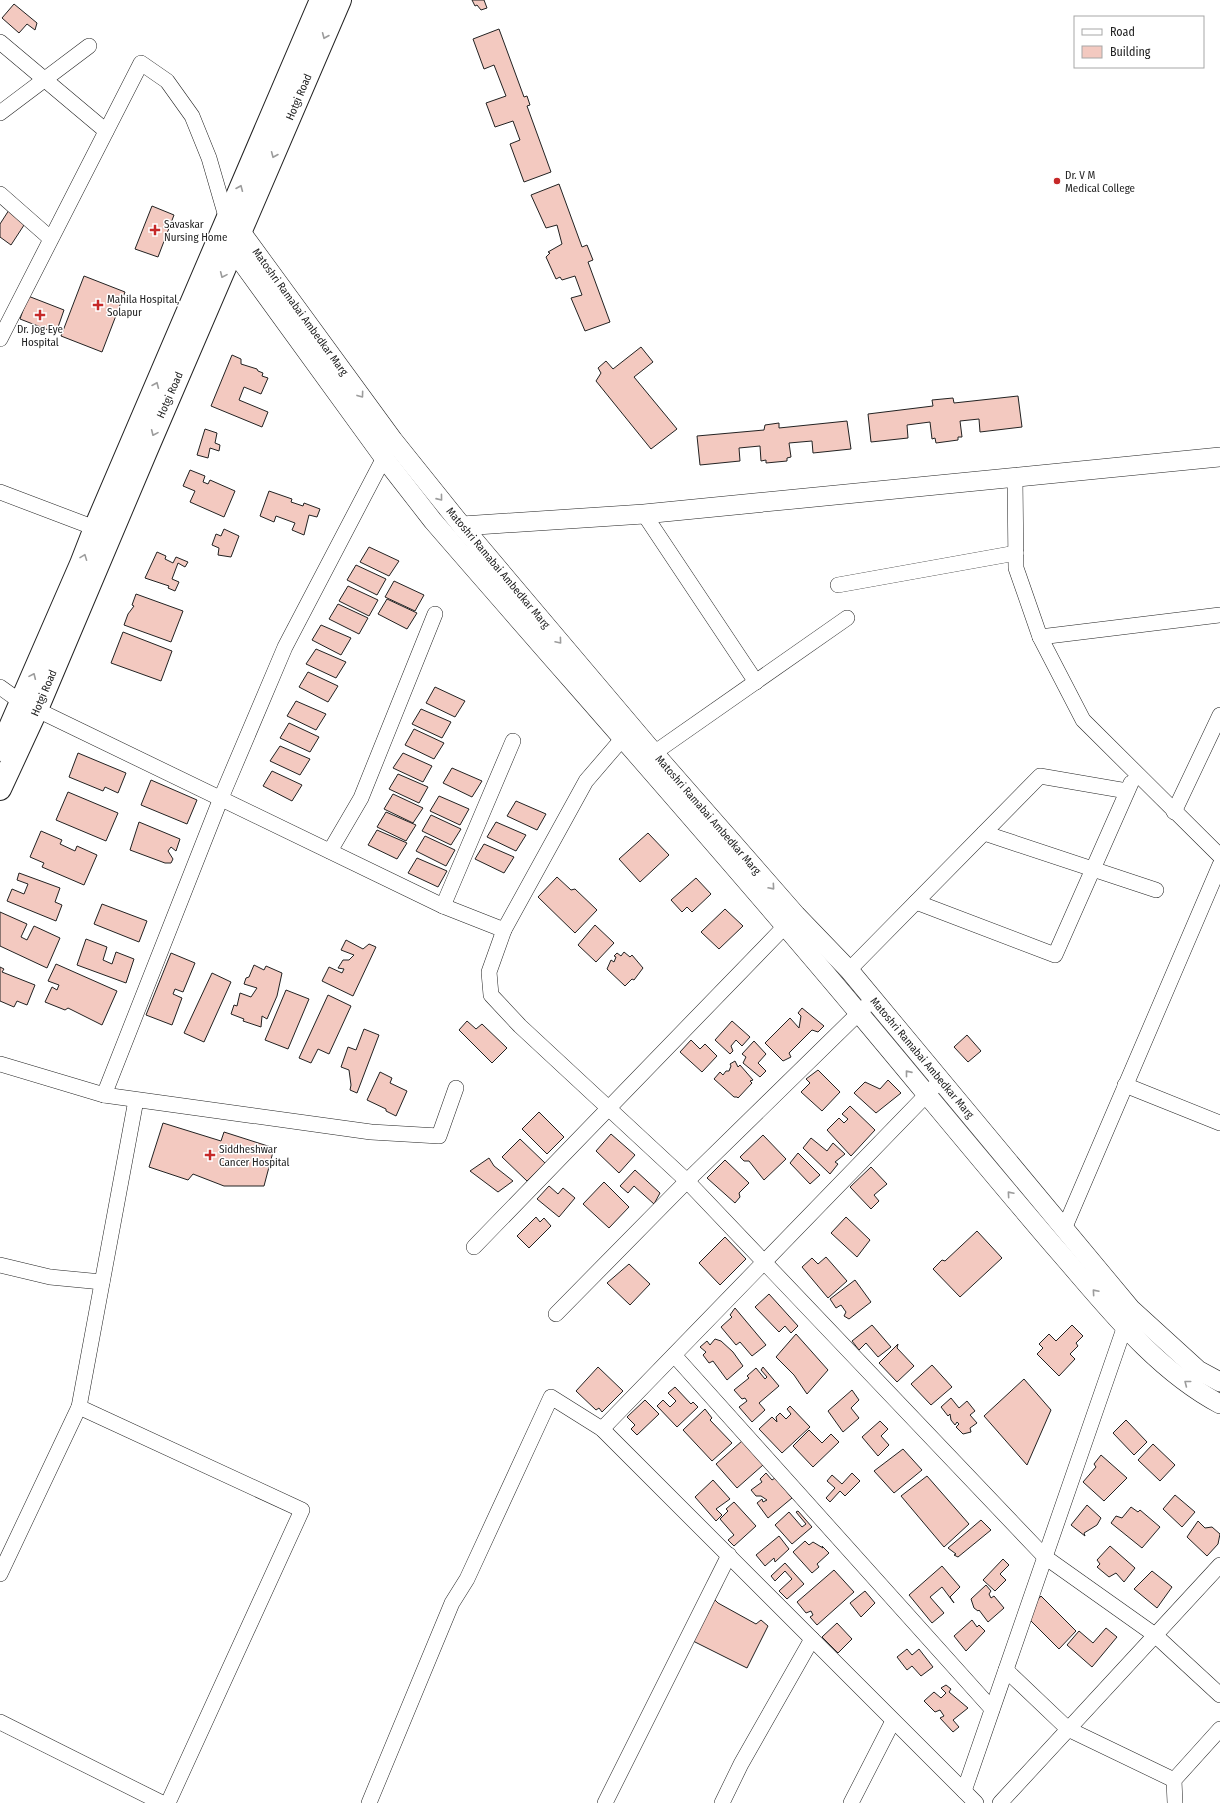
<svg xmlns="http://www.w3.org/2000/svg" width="1220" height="1803" font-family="'Fira Sans Condensed',sans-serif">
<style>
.building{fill:#f3c9c0;stroke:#222}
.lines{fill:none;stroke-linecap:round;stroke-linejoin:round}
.minor-casing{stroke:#222;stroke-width:16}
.tertiary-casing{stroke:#222;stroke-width:20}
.secondary-casing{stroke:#222;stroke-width:24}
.minor{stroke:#fff;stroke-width:15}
.tertiary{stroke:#fff;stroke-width:19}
.secondary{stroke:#fff;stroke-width:22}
.oneway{stroke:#9c9c9c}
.poi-dot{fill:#c62828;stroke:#fff;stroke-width:1.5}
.labels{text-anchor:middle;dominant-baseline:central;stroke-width:3;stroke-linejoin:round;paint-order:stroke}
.street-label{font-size:11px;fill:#222;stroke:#fff}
.poi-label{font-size:11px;fill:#222;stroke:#fff;text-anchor:start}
</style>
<rect width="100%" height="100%" fill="#fff"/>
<g class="building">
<path d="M472,0H484L487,8L481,10L477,5L475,6Z"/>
<path d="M14,4L37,23L35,30L27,24L19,33L2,18Z"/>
<path d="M499,29L524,97L527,96L530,105L527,106L551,172L524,182L510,144L520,140L513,121L495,127L486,103L506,96L494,65L484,69L473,39Z"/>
<path d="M559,184L582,247L587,245L593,260L588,262L610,322L585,331L571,298L582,295L575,276L562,280L560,277L556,279L546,257L550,253L548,252L562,244L557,225L546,228L531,195Z"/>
<path d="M152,206L174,215L158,257L135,249Z"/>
<path d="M9,210L26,222L11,245L0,237V224Z"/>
<path d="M84,276L125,292L102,352L61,336Z"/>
<path d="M28,296L64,310L56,333L20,319Z"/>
<path d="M641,347L653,362L634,377L677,429L651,449L596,381L601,373L598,368L606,361L613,369Z"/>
<path d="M232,355L241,359V364L257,369L258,371L263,373L262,376L268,378L261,394L244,387L239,400L268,412L262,427L211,406Z"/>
<path d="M1018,396L1022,427L980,432L979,419L960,421L962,437H958V440L936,443L935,438L932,439L930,422L907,425L908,438L871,442L868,414L933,406L932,400L953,398L954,403Z"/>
<path d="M847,421L851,449L813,453L812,441L789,443L791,457L787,458V461L766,463V460L761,461L760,446L739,448L740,461L700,465L697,436L764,430L765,425L779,423V428Z"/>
<path d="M205,429L217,433L215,443L220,445L219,451L210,448L208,458L197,455Z"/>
<path d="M190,470L205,476L203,482L208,484L210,480L235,491L224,517L190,502L195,491L183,486Z"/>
<path d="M269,491L292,499L291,502L303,506L304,503L320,509L317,517L309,515L304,535L292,530L295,523L276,516L274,522L260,516Z"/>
<path d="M224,529L239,536L231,557L218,555L219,548L212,545L216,534L221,536Z"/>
<path d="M369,547L399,561L389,576L360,562Z"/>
<path d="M157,552L166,556L165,559L173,563L176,557L188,562L185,567L178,563L172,579L179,582L175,591L168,588L169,586L145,578Z"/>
<path d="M356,565L386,579L377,595L347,580Z"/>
<path d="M394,581L424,595L415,611L385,597Z"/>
<path d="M348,586L378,600L369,616L339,601Z"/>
<path d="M136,594L183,611L171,642L124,625L128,614L134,606L132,605Z"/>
<path d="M387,599L417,613L407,629L378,614Z"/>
<path d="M338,604L368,618L359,634L329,619Z"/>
<path d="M321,625L351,638L341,655L312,640Z"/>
<path d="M123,632L172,651L161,681L111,663Z"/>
<path d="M316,649L346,662L336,678L306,664Z"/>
<path d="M308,672L338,686L328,702L299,687Z"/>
<path d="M435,687L465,701L455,717L426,703Z"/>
<path d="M296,701L326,714L316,730L287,716Z"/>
<path d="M421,709L451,722L442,738L412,724Z"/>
<path d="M289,723L319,737L310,752L280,738Z"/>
<path d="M414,729L444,743L434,759L405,745Z"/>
<path d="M280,746L310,759L300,775L270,761Z"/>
<path d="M78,753L126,773L118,793L105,787L103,791L69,777Z"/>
<path d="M403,753L432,766L423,782L393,768Z"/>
<path d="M452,768L482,781L472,797L443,783Z"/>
<path d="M272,771L302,785L292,801L263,786Z"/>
<path d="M398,774L428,787L419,803L389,789Z"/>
<path d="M151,780L197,800L187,824L141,805Z"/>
<path d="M68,792L118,813L106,841L56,820Z"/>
<path d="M393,794L423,808L413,823L384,809Z"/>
<path d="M439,796L469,809L460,825L430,811Z"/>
<path d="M516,801L546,814L537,830L507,816Z"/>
<path d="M386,812L416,825L406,841L377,827Z"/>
<path d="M431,815L461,829L451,845L422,831Z"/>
<path d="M139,822L180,839L176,851L171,847L168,851L173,859L171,863H165L130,850Z"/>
<path d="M496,822L526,835L516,851L487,837Z"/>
<path d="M377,830L407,843L397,859L368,845Z"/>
<path d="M41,831L62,840L60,844L75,851L77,846L97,855L84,885L42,867L44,863L30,857Z"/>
<path d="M648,833L669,855L640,882L619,859Z"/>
<path d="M425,836L455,850L446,866L416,851Z"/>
<path d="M484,844L514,857L504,873L475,859Z"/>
<path d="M417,858L447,871L438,887L408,873Z"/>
<path d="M19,873L60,888L55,902L62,905L56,921L7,901L12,889L24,894L28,884L17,880Z"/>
<path d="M557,877L571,890L575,889L597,910L575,933L538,897Z"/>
<path d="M696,878L711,894L692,912L687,907L682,912L671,900Z"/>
<path d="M102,904L147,921L139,942L94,924Z"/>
<path d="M725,909L743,926L719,949L701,932Z"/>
<path d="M0,912L27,924L21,937L27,940L34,926L60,938L47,968L0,946Z"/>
<path d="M595,925L614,943L596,962L578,945Z"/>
<path d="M86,939L107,947L103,960L112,964L116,952L134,959L126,983L77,965Z"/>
<path d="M346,940L363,949L369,944L376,947L353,996L322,981L329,967L342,973L344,969L338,968L343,960H349L354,955L341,950Z"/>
<path d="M624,952L630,957L632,955L643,968L634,980L632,979L625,986L607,969L611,960L614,962L616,957L614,956L617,953L621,956Z"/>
<path d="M171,953L195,963L183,992L175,989L173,994L182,998L172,1025L146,1015Z"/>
<path d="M56,964L117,991L102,1025L68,1008L65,1010L45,1002L52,987L57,990L59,985L48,981Z"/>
<path d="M254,965L264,970L266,966L282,973L277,996L267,1019L262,1016L261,1027L243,1021L244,1019L231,1014L234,1005L237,1006L240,993L251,997L257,988L244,984L246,978L249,977Z"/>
<path d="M0,967L4,969L2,972L35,985L27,1005L17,1001L14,1007L0,1001Z"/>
<path d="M212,973L231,982L204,1042L184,1033Z"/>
<path d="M286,990L309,999L288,1049L265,1040Z"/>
<path d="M328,995L351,1006L329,1054L318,1049L311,1063L299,1058Z"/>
<path d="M802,1008L824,1026L818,1032L812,1030L789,1053L791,1057L783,1061L765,1043L790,1018L799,1028L801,1016L798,1013Z"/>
<path d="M467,1021L476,1029L482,1024L507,1048L492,1063L459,1030Z"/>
<path d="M732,1021L750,1037L742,1046L736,1040L731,1046L733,1051L730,1054L715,1040Z"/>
<path d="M364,1029L379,1035L357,1093L350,1090L351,1085L349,1070L341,1067L348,1047L356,1050Z"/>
<path d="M967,1035L981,1051L968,1062L954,1047Z"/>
<path d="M691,1040L700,1049L705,1044L717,1056L702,1072L680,1052Z"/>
<path d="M754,1041L766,1054L758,1063L766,1071L760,1077L743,1063L746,1057L742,1054Z"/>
<path d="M735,1061L738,1067L740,1065L753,1080L750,1081L752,1083L738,1098L737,1097H734L714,1079L720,1072L723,1075L726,1071H729L731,1066L730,1064Z"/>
<path d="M818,1070L840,1092L822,1111L801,1092L810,1083L806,1079Z"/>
<path d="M380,1072L392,1078L390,1083L407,1091L396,1116L386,1111V1109L367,1100Z"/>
<path d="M888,1080L901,1093L876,1113L854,1093L865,1082L880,1089Z"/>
<path d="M850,1106L875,1130L851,1156L827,1130L839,1118L844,1123L848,1119L842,1114Z"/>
<path d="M539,1112L564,1137L547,1154L522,1129Z"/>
<path d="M163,1123L221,1141L224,1132L274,1148L264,1186H224L193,1174L188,1180L149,1167Z"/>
<path d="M611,1134L635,1155L619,1173L596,1151Z"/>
<path d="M763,1135L786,1159L764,1180L749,1161H744L740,1157Z"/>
<path d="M811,1138L827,1151L833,1143L845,1154L835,1162L838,1164L830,1174L803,1148Z"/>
<path d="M520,1139L545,1163L527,1181L502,1157Z"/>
<path d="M798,1153L820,1175L810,1184L790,1163Z"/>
<path d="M489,1158L494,1166L513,1181L498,1192L470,1171Z"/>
<path d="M725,1160L749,1183L739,1193L740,1197L735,1203L707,1178Z"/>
<path d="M871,1167L887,1184L874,1195L879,1201L871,1209L850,1187Z"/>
<path d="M635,1170L660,1193L654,1204L634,1186L628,1193L620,1186Z"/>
<path d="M604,1182L629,1207L609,1228L583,1204Z"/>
<path d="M549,1186L558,1194L563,1188L575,1198L559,1217L537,1199Z"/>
<path d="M536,1217L540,1222L544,1218L551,1226L529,1248L517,1236Z"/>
<path d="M846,1217L870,1240L857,1257L831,1233Z"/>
<path d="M977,1231L1002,1258L960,1297L933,1269L942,1260L945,1261Z"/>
<path d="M725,1237L746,1259L720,1285L699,1263Z"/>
<path d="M826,1257L847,1281L828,1298L802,1267L812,1258L818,1264Z"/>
<path d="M629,1264L650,1284L630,1305L607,1283Z"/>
<path d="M855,1280L871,1302L849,1319L844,1316L846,1312L841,1305L836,1308L830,1299Z"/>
<path d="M769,1294L798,1326L791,1333L785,1326L779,1332L755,1307Z"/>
<path d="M735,1308L766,1345L752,1356L740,1342L736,1345L721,1327L732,1317L730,1315Z"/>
<path d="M872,1325L891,1347L878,1357L866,1343L859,1350L852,1341Z"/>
<path d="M1072,1325L1083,1336L1076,1343L1078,1346L1070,1354L1075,1359L1059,1376L1037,1354L1043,1348L1039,1344L1049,1334L1056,1341Z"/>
<path d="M796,1334L828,1370L807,1394L794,1375L776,1357Z"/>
<path d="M715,1339L721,1341L733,1352L743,1366L727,1380L713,1361L709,1363L703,1355L706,1352L700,1347L707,1341L710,1345Z"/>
<path d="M898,1344L897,1348L914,1366L897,1382L879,1363Z"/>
<path d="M932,1365L952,1387L931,1405L911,1384Z"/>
<path d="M598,1367L623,1391L602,1412L599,1408L596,1410L576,1391Z"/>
<path d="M763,1367L779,1386L759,1403L765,1410L752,1422L739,1407L747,1401L745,1398L742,1399L734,1390L749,1378L747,1376L756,1368L765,1379L767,1377L761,1370Z"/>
<path d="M1024,1379L1051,1410L1027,1465L984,1416Z"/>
<path d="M675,1387L691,1404L693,1402L698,1407L677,1427L657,1406L663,1400L670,1407L676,1401L668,1393Z"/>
<path d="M852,1390L859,1400L851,1408L859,1418L843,1432L828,1411Z"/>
<path d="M951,1398L959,1408L967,1401L975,1411L970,1415L977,1423L970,1428L971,1432L963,1434L956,1427L959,1424L957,1422L955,1425L951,1420L950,1414L948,1416L941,1407Z"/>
<path d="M645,1400L659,1414L637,1435L631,1429L635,1425L627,1417Z"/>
<path d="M790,1406L810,1427L782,1453L759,1429L772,1417L777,1422L776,1417L780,1413L786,1419L791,1414L787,1409Z"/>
<path d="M705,1409L712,1418L710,1420L732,1443L712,1461L683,1430Z"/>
<path d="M1126,1420L1147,1442L1134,1455L1113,1433Z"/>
<path d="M880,1421L888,1429L881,1436L889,1445L878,1456L862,1437Z"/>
<path d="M809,1430L822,1443L831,1434L839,1442L813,1467L793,1446Z"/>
<path d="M742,1441L763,1465L737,1488L716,1464Z"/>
<path d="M1153,1444L1175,1465L1160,1481L1138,1460Z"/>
<path d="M903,1449L922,1470L894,1493L874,1471Z"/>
<path d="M1101,1455L1127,1478L1104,1501L1083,1482L1096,1467L1094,1464Z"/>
<path d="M766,1473L772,1480L775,1478L792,1498L768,1518L757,1503L762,1499L763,1502L767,1500L761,1496H756L751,1490L762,1482L760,1479Z"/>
<path d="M852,1473L860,1481L845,1496L840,1491L830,1502L826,1498L835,1488L827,1481L832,1475L842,1484Z"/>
<path d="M927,1476L969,1524L944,1547L901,1496Z"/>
<path d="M713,1480L730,1499L716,1509L722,1515L716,1521L695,1497Z"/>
<path d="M1175,1495L1195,1512L1182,1527L1163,1509Z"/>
<path d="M734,1502L756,1526L734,1546L728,1540L734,1535L720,1519L728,1511L726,1509Z"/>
<path d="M1087,1505L1101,1518L1097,1525L1084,1533L1085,1536L1071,1525Z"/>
<path d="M1131,1507L1138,1512L1140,1510L1160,1527L1142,1548L1111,1523L1116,1516L1122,1518Z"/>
<path d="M798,1511L812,1527L792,1544L775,1525L789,1512L802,1527L806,1524L796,1512Z"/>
<path d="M981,1520L991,1530L958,1557L954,1555L956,1554L948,1548Z"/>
<path d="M1198,1521L1205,1528L1212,1527L1220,1534L1218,1544L1207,1556L1187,1537Z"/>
<path d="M779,1536L789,1549L775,1562L774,1558L765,1566L756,1555Z"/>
<path d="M805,1541L809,1545L813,1542L823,1548L822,1546L829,1553L817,1564L819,1567L812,1573L793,1552Z"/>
<path d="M1110,1546L1135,1568L1124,1582L1116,1573L1109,1577L1097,1567L1100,1564L1097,1560Z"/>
<path d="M1003,1559L1009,1565L1000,1574L1006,1580L995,1591L983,1580Z"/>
<path d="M785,1563L804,1584L787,1599L779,1591L792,1579L785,1571L775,1581L771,1576Z"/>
<path d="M942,1566L960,1587L950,1597L954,1603L942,1587L930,1597L944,1613L932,1623L909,1595Z"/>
<path d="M834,1570L854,1592L817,1625L810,1617L813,1615L811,1611L806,1613L797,1602Z"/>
<path d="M1152,1571L1172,1587L1157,1608L1134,1589Z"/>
<path d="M986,1585L991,1591L989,1594L991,1598L994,1596L1004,1608L988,1622L979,1610L978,1611L974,1608L971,1599Z"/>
<path d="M865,1591L875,1603L861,1617L850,1603Z"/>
<path d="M1041,1596L1076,1631L1059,1649L1028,1618L1030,1608Z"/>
<path d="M712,1597L718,1603L756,1624L761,1620L768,1626L747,1668L687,1638Z"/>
<path d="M972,1620L977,1627L979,1625L985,1631L966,1651L954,1636Z"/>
<path d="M837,1623L852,1639L838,1653L822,1637Z"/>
<path d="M1106,1628L1117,1637L1092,1667L1067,1645L1079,1631L1093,1643Z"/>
<path d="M907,1649L912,1655L919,1649L933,1667L921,1676L912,1666L907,1670L897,1657Z"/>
<path d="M946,1685L951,1689L949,1692L968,1708L953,1720L959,1727L953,1732L940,1718L944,1716L940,1710L935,1712L924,1701L934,1692L941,1698L946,1693L941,1688Z"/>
</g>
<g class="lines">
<defs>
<g id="minor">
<path d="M0,42L106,131"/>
<path d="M0,113L89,46"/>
<path d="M0,194L50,238"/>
<path d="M0,339L141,63L167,81L192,116L209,158L227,220"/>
<path d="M1015,478L1016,568L1040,637L1083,720L1220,856"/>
<path d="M0,492L95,528"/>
<path d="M644,514L756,682"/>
<path d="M838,585L1016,553"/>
<path d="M1040,637L1220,615"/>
<path d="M0,687L21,702L443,906L504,930L586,781L629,731"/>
<path d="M654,753L847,618"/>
<path d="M1174,812L1220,715"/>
<path d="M984,833L1156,890"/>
<path d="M330,851L361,798L435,614"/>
<path d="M916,902L1055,955L1131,783"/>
<path d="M443,906L513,741"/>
<path d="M504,930L489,972L491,995L520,1026L687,1181L1045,1557L1155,1635L1220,1695"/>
<path d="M849,970L1040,776L1127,791"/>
<path d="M0,1064L104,1095L221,798L285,647L388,450"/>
<path d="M1125,1085L1220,1123"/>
<path d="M104,1095L371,1132L439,1136L456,1088"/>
<path d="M1064,1229L1220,865"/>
<path d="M474,1247L793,918"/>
<path d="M0,1265L50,1277L102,1282"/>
<path d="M556,1314L687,1181L866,1006"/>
<path d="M674,1355L992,1709"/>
<path d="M79,1407L302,1510L168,1803"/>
<path d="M602,1429L934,1087"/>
<path d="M0,1574L79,1407L136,1100"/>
<path d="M1006,1670L1068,1729L1174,1780"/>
<path d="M0,1722L162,1803"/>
<path d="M964,1791L1128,1317"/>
<path d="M369,1803L452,1603L467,1579L551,1397L602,1429L976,1803"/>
<path d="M605,1803L729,1555"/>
<path d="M722,1803L741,1764L812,1639"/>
<path d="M851,1803L893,1721"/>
<path d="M1000,1803L1220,1565"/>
<path d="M1175,1803L1174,1780L1220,1729"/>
</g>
<g id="tertiary">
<path d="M231,223L241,232L393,440L462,526L654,753L796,915L849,970L1131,1309L1198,1370L1220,1382"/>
<path d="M224,241L233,250L384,458L433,521C575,685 719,846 858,1012C926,1093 992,1174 1061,1254C1108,1308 1156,1370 1220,1404"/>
<path d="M462,526L644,514L1220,457"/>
</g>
<g id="secondary">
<path d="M0,750L81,564L95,528L321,0"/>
<path d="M0,789L37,709L147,449L340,0"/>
</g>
</defs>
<use href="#minor" class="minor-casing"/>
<use href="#tertiary" class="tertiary-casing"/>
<use href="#secondary" class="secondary-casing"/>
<use href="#minor" class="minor"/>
<use href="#tertiary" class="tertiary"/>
<use href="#secondary" class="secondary"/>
</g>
<defs><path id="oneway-chevron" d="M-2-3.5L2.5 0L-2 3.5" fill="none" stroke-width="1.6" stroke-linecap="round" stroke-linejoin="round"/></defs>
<g class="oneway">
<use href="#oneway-chevron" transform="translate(325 36) rotate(113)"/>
<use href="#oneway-chevron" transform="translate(274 155) rotate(113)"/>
<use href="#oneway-chevron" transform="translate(240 188) rotate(-67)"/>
<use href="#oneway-chevron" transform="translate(223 275) rotate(114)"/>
<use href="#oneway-chevron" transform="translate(156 385) rotate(-67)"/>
<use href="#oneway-chevron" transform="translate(361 395) rotate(54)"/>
<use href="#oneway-chevron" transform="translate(154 433) rotate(114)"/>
<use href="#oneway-chevron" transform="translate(440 498) rotate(51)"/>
<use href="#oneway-chevron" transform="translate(84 557) rotate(-69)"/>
<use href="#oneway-chevron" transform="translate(559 641) rotate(50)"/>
<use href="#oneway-chevron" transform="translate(33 676) rotate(-66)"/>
<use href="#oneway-chevron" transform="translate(772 887) rotate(49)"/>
<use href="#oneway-chevron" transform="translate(908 1073) rotate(-129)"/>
<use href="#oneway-chevron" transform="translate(1010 1194) rotate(-131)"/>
<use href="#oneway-chevron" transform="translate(1095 1292) rotate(-131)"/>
<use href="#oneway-chevron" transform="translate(1187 1383) rotate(-142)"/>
</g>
<g class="poi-dot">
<circle cx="1057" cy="181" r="4"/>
<path d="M153 224h4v4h4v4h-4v4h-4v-4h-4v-4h4z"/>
<path d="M96 299h4v4h4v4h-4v4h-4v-4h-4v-4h4z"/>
<path d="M38 309h4v4h4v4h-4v4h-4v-4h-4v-4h4z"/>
<path d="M208 1149h4v4h4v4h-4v4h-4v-4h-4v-4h4z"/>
</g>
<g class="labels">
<g class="street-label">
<text transform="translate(299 97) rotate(-67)">Hotgi Road</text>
<text transform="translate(300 312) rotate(54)">Matoshri Ramabai Ambedkar Marg</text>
<text transform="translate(170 395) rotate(-66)">Hotgi Road</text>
<text transform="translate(498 568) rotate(50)">Matoshri Ramabai Ambedkar Marg</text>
<text transform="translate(44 693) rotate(-67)">Hotgi Road</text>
<text transform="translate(708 815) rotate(49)">Matoshri Ramabai Ambedkar Marg</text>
<text transform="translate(922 1058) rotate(50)">Matoshri Ramabai Ambedkar Marg</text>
</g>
<g class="poi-label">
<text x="1065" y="175">Dr. V M<tspan x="1065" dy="13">Medical College</tspan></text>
<text x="164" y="224">Savaskar<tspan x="164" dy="13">Nursing Home</tspan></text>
<text x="107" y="299">Mahila Hospital,<tspan x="107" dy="13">Solapur</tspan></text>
<text x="40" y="329" text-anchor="middle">Dr. Jog Eye<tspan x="40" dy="13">Hospital</tspan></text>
<text x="219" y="1149">Siddheshwar<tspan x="219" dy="13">Cancer Hospital</tspan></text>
</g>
</g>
<rect x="1074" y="16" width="130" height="52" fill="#ffffff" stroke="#a7a7a7"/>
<rect x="1082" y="29" width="20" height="6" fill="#ffffff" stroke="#a7a7a7"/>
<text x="1110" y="36" font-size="12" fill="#222222">Road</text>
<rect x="1082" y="46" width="20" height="12" fill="#f3c9c0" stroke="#a7a7a7"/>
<text x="1110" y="56" font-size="12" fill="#222222">Building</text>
</svg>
